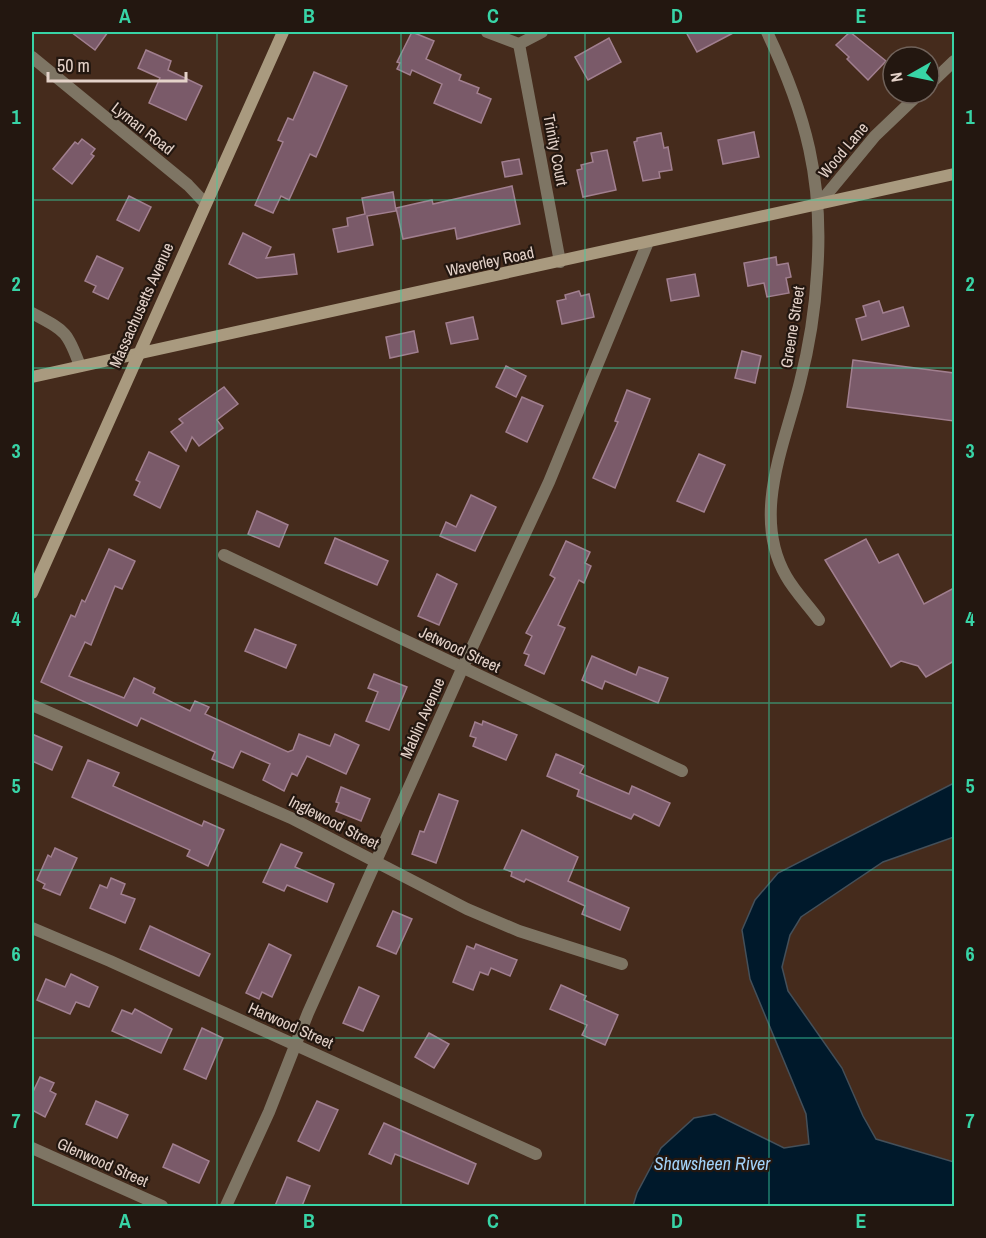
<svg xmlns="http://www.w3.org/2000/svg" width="986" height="1238" font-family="'Archivo Narrow',sans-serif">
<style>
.water{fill:#00192b;stroke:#44505a;stroke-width:1.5}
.building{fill:#7a5a69;stroke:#a17f8f;stroke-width:1.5}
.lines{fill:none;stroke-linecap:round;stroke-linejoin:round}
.street{stroke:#7e7564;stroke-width:12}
.secondary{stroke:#a99a7f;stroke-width:12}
.grid{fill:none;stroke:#38d4a6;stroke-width:1.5;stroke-opacity:0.55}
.labels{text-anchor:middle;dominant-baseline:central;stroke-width:4.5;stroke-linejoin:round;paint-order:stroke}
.street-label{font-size:16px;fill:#e4d2c9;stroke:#231710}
.water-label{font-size:18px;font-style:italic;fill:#a2d2f8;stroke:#231710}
.neatline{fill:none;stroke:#38d4a6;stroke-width:2}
.grid-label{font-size:20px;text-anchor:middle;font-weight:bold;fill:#38d4a6}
</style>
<rect width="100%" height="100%" fill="#452b1c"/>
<path class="water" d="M954,783V837L883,862L801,917L790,935L782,967L788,991L842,1068L863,1116L876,1139L954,1162V1206H633L637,1193L661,1148L694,1118L715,1114L784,1148L809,1144L806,1114L750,979L742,930L755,900L778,873Z"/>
<g class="building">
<path d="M71,32H108L95,50Z"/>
<path d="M412,32L434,41L426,59L461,75L459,80L479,88L477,93L491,99L481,123L434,103L442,84L412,70L410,75L397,69L400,63L397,62Z"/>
<path d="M686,32H735L697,52Z"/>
<path d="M850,32L886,61L868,80L847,59L849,57L836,45Z"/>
<path d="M609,38L621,62L588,80L575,57Z"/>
<path d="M146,50L171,61L168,70L202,86L186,120L149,103L160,78L138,68Z"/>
<path d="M314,72L347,86L316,157L310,154L289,200L281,196L273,213L255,205L283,142L278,140L288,118L293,120Z"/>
<path d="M754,132L759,157L723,164L718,140Z"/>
<path d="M661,133L664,148L668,147L672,170L659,172L660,178L643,181L634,142L637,141V138Z"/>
<path d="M82,139L95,149L91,154L94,156L72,184L53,169L75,142L78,144Z"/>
<path d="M607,150L616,190L583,197L577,170L582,169L581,165L593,162L591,153Z"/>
<path d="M519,159L522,174L505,177L502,162Z"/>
<path d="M512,186L520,224L457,239L455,228L403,239L396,208L432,200L433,204Z"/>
<path d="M393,192L396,211L367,216L373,245L338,252L333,229L348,226L347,218L365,214L362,198Z"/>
<path d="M129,196L151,207L139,231L117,220Z"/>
<path d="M243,233L271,247L266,258L294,254L297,274L257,278L229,264Z"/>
<path d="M97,256L123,268L108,299L93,292L96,286L85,281Z"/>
<path d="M776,257L777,265L788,263L791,277L786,278L789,293L767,297L764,283L748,286L744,263Z"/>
<path d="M695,274L699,296L671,301L667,279Z"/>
<path d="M579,291L581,296L589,294L594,317L562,324L557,301L566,299L565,295Z"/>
<path d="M879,301L883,313L903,307L909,326L862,340L856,319L866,316L863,306Z"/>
<path d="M473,317L478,339L451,344L446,323Z"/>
<path d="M414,331L418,352L390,358L386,337Z"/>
<path d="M742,351L761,356L755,383L735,378Z"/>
<path d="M853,360L954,373V421L847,407Z"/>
<path d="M506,366L526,376L516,397L496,387Z"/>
<path d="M224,387L238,404L217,420L223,428L199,446L192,437L186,451L171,432L183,423L179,419Z"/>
<path d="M627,390L650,399L615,488L593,478L618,422L615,421Z"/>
<path d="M522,397L543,406L527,442L506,432Z"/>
<path d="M149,452L179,466L160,508L134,495L140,482L136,480Z"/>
<path d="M699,454L725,465L704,512L677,501Z"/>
<path d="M471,495L496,507L475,551L440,536L446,522L456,527Z"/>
<path d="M257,511L288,525L279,547L248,534Z"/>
<path d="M335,538L388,561L377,585L325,563Z"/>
<path d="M866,539L879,563L898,554L924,604L954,588V661L926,677L918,666L901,661L891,667L825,560Z"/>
<path d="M566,541L590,552L585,563L591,566L584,583L579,580L558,625L565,628L544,674L525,665L529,655L524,653L532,636L526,633L555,578L550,575Z"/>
<path d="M109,549L135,561L122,589L115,586L91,645L85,642L69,676L124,698L134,678L155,688L153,693L190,711L195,701L209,707L205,714L288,752L293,750L299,734L330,746L335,734L359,745L346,774L307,756L297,776L292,773L284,791L263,780L270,764L241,751L233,768L212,759L215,752L141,718L137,726L41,682L71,615L75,617L82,600L85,602Z"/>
<path d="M437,574L457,584L439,625L418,616Z"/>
<path d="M255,629L296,645L286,668L245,651Z"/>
<path d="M592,656L636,675L639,667L668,678L658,703L605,681L602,689L582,680Z"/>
<path d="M374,674L407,687L389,730L366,721L378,692L368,688Z"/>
<path d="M483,721L517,735L506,760L473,746L476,738L470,736L475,722L482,725Z"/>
<path d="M32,734L62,747L52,770L32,761Z"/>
<path d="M556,754L584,766L580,773L629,794L632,786L670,803L659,826L634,814L631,819L577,796L579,790L547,776Z"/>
<path d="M88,760L119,773L113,786L202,826L204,821L224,830L208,866L187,856L190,850L72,797Z"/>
<path d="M341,787L370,799L361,821L336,811L339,803L336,802Z"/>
<path d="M439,794L458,801L436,863L412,854L420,831L424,832Z"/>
<path d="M522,830L578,857L568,881L629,908L620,930L582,914L585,906L526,879L524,882L511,876L512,872L504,869Z"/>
<path d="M281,844L302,853L295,867L334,884L327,902L287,885L284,891L263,882Z"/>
<path d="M55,848L77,858L60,895L43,888L45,884L37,880L48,855L51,857Z"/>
<path d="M111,878L125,884L121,894L135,899L125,923L90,908L100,885L107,888Z"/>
<path d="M393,911L412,919L396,954L377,946Z"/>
<path d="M150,926L210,954L199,976L140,949Z"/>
<path d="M269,944L291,955L272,997L262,992L259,999L246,993Z"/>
<path d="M476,944L517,960L510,976L491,968L488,975L480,972L473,990L453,982L467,946L474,949Z"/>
<path d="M71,974L98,987L89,1007L76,1002L70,1014L37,1000L46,979L65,987Z"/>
<path d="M561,985L586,996L584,1000L618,1015L605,1045L582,1035L587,1025L550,1009Z"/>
<path d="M359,987L379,996L363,1031L343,1023Z"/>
<path d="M135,1009L172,1029L161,1053L112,1031L122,1010L132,1014Z"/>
<path d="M202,1028L223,1038L206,1079L184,1069Z"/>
<path d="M429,1033L449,1044L434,1068L415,1057Z"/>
<path d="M40,1077L54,1083L50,1091L56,1094L45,1117L32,1110V1094Z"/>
<path d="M96,1101L128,1115L117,1138L86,1124Z"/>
<path d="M317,1101L338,1110L319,1151L298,1141Z"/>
<path d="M384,1123L476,1164L468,1184L395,1154L391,1164L369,1154Z"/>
<path d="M173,1144L209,1161L199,1183L163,1167Z"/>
<path d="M287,1177L310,1186L302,1206H275Z"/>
</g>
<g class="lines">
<g class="street">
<path d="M487,32L519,44L542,32"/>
<path d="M767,32C806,114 824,181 817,274C815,310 809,347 800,382C785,444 751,515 786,576C795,592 809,606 819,620"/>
<path d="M519,44L560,262"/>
<path d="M32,57L188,185L205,203"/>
<path d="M929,85L954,61"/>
<path d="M818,205L875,136L920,93"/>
<path d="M32,313C65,331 67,330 80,366"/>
<path d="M224,555L682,771"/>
<path d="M32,705L291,818L467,909L519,931L622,964"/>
<path d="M32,928L110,961L536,1154"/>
<path d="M32,1148L162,1206"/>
<path d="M226,1206L269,1112L308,1013L462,669L549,482L648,242"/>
</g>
<g class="secondary">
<path d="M32,377L954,174"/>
<path d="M32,593L283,32"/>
</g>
</g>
<path class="grid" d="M217,32V1206M401,32V1206M585,32V1206M769,32V1206M32,200H954M32,368H954M32,535H954M32,703H954M32,870H954M32,1038H954"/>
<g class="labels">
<g class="street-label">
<text transform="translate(143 128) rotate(38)">Lyman Road</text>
<text transform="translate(556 150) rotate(79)">Trinity Court</text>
<text transform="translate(843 150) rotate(-50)">Wood Lane</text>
<text transform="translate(490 261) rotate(-12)">Waverley Road</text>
<text transform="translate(141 305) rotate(-66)">Massachusetts Avenue</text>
<text transform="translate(792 327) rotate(-81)">Greene Street</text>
<text transform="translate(460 649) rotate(25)">Jetwood Street</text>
<text transform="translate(422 718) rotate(-66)">Mablin Avenue</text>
<text transform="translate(334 822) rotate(27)">Inglewood Street</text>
<text transform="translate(291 1025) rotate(24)">Harwood Street</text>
<text transform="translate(103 1162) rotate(24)">Glenwood Street</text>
</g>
<g class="water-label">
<text x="712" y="1163">Shawsheen River</text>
</g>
</g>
<rect width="986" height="1238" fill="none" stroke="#231710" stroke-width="66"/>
<g transform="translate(911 75) rotate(261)"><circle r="28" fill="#231710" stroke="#70625a" stroke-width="1.5"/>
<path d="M0-4.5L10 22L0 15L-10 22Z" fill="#38d4a6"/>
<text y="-9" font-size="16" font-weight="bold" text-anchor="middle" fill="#e4d2c9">N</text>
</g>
<path d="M48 72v9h138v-9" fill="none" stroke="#e4d2c9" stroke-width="3"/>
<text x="57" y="72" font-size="18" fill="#e4d2c9" stroke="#231710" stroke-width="4.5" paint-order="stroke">50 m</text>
<rect x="33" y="33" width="920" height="1172" class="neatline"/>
<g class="grid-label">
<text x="125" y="23">A</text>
<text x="309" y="23">B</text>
<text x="493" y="23">C</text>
<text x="677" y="23">D</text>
<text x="861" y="23">E</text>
<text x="16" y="124">1</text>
<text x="970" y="124">1</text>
<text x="16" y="291">2</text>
<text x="970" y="291">2</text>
<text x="16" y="458">3</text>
<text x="970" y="458">3</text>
<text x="16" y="626">4</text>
<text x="970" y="626">4</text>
<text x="16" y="793">5</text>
<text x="970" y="793">5</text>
<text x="16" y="961">6</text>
<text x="970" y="961">6</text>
<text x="16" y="1128">7</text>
<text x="970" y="1128">7</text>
<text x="125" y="1228">A</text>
<text x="309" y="1228">B</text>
<text x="493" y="1228">C</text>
<text x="677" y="1228">D</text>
<text x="861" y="1228">E</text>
</g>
</svg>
